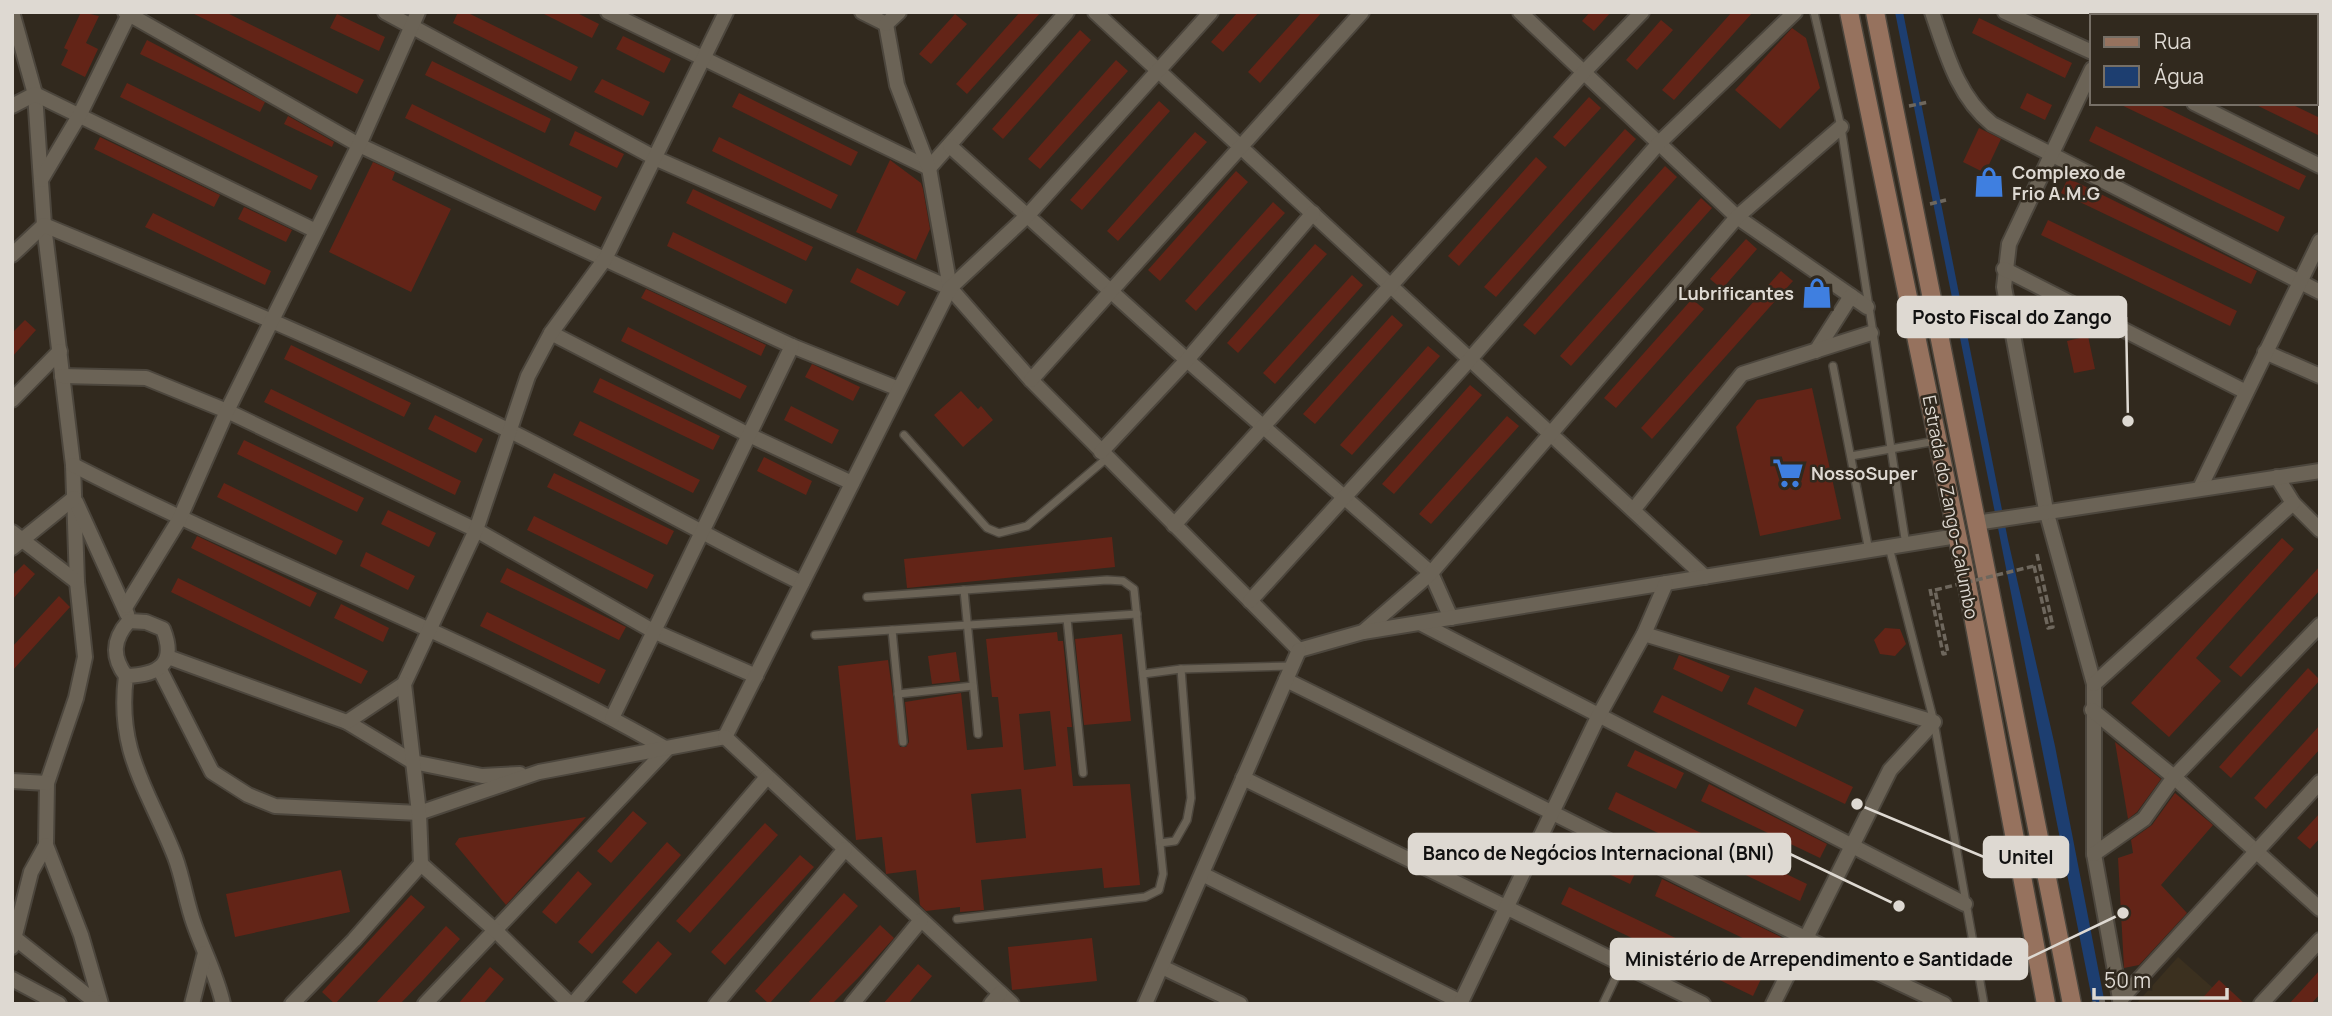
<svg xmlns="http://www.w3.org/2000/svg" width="2332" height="1016" font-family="Manrope,sans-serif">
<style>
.built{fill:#3b301f}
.water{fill:#1d3e70}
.building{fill:#632417;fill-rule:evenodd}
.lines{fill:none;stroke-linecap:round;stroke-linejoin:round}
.lane-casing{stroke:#4c463d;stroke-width:10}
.street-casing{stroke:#4c463d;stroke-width:18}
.secondary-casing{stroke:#4c463d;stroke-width:21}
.path{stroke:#6e675d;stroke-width:3.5;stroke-dasharray:7 3.5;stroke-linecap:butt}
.lane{stroke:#6b6356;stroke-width:7}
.street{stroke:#6b6356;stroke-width:14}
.secondary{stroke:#96725e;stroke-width:18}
.path-bridge{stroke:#6e675d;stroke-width:3.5;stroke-dasharray:7 3.5;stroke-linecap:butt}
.labels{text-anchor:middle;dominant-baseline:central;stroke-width:5;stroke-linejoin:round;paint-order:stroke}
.poi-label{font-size:18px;font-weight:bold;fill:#ded9d2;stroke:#31291e;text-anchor:start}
.street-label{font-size:18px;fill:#ded9d2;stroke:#31291e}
.leader{fill:none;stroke:#ded9d2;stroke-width:2.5}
.callout-dot{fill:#ded9d2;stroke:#31291e;stroke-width:2.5}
.callout{fill:#ded9d2;stroke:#ded9d2;stroke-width:2.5}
.callout-label{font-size:19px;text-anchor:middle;font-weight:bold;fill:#111}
</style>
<rect width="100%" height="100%" fill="#31291e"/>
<path class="built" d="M2178,957L2231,1004H2136Z"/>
<path class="water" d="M1895,12H1903L2008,540L2055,746L2105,1004H2093Z"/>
<g class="building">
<path d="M81,12L99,16L86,43L98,49L85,77L61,65L68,50L64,48Z"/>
<path d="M190,12H225L364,80L357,94Z"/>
<path d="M458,12H466L578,67L571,81L453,23Z"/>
<path d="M540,12H575L599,24L592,38Z"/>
<path d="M1020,12H1041L967,94L956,84Z"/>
<path d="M1238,12H1259L1223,52L1211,42Z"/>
<path d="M1302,12H1322L1260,83L1248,72Z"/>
<path d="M1590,12H1611L1594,31L1582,21Z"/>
<path d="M1732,12H1753L1674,100L1662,90Z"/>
<path d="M337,14L385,37L379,51L330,28Z"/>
<path d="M955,14L967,24L931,64L919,54Z"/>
<path d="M1979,18L2072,63L2065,78L1972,33Z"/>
<path d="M1661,20L1673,30L1637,70L1626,60Z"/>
<path d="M1792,28L1806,38L1820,88L1780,129L1735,90Z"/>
<path d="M1080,30L1091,40L1003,139L992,129Z"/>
<path d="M623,36L671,59L664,73L616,49Z"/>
<path d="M147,40L265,102L260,112L140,54Z"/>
<path d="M1116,60L1128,71L1040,169L1028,159Z"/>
<path d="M432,61L551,119L545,133L425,75Z"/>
<path d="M602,79L650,102L643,116L594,92Z"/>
<path d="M127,83L318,176L311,190L120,97Z"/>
<path d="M739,93L858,152L851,166L732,107Z"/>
<path d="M2027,93L2052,105L2045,120L2020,108Z"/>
<path d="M1589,97L1601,108L1565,147L1553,137Z"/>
<path d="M1159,101L1170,111L1082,210L1070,200Z"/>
<path d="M2117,103H2156L2306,176L2299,190Z"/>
<path d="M2252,103H2289L2320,118V136Z"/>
<path d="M412,104L602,197L595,211L405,118Z"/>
<path d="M288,116L334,142L332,147L284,124Z"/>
<path d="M2096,126L2285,217L2278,232L2089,141Z"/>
<path d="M1979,128L2001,139L1985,173L1963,162Z"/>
<path d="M1625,129L1636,139L1496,297L1484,287Z"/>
<path d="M575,131L624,154L617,168L569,145Z"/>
<path d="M1195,132L1207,142L1118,241L1107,231Z"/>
<path d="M100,137L220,195L214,207L94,149Z"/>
<path d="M719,137L838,195L831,209L712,151Z"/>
<path d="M1536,157L1547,167L1459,266L1448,256Z"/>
<path d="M890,160L921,183L923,189L930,229L916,260L856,232Z"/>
<path d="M373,162L395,172L392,180L451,209L411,292L329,252Z"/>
<path d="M1665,166L1677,177L1535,335L1523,325Z"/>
<path d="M1236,171L1248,182L1160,281L1148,270Z"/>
<path d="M2068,178L2257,271L2251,284L2061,193Z"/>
<path d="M693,189L813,247L806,261L686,203Z"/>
<path d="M1701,198L1712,208L1571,366L1560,356Z"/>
<path d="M1273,202L1285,213L1196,311L1185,301Z"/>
<path d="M244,207L292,230L286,242L238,219Z"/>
<path d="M153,213L271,271L265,285L145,227Z"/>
<path d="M2048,220L2237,311L2230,326L2041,235Z"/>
<path d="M673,232L793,290L786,304L667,246Z"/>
<path d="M1746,239L1757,249L1722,289L1710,279Z"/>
<path d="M1315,244L1327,254L1238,353L1227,343Z"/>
<path d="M857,268L906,292L898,306L850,282Z"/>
<path d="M1781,271L1793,281L1652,439L1641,428Z"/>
<path d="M1352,275L1363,285L1275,384L1263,373Z"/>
<path d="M646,289L766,345L761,356L641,298Z"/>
<path d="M1692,299L1704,309L1616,408L1604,398Z"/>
<path d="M1392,315L1403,325L1315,424L1303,414Z"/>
<path d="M25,320L36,330L12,357V333Z"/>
<path d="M628,327L747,386L740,399L621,341Z"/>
<path d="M2088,336L2095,369L2074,373L2067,341Z"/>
<path d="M291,345L411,403L404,417L284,359Z"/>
<path d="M1428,346L1440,356L1352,455L1340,445Z"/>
<path d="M812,364L860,387L853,401L805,377Z"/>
<path d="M600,378L720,436L713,450L593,392Z"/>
<path d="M1470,385L1482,395L1394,494L1382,484Z"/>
<path d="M1812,388L1841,519L1760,536L1736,427L1757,400Z"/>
<path d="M271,389L461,481L455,495L264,402Z"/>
<path d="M961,391L978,409L981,406L993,420L963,447L934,415Z"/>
<path d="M791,406L839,430L832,444L784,420Z"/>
<path d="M435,415L483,439L476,453L428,429Z"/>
<path d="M1507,416L1519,426L1431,524L1419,514Z"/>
<path d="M580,421L700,480L693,493L573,435Z"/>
<path d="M244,440L364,498L357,512L237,454Z"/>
<path d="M764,457L812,481L806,495L757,471Z"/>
<path d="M554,473L674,531L667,545L547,487Z"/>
<path d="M224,483L343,541L336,555L217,497Z"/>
<path d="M388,510L436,533L429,547L381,524Z"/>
<path d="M534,516L654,575L647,589L527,530Z"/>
<path d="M197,536L317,593L310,607L191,548Z"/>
<path d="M1112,537L1115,567L907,588L904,559Z"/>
<path d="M2282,538L2294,549L2196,658L2221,681L2169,737L2131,703Z"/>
<path d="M366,552L415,576L408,590L360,566Z"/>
<path d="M24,564L35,574L12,600V576Z"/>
<path d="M2320,566V590L2241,677L2229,667Z"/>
<path d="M507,568L626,627L619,640L500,582Z"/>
<path d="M178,578L368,671L361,684L171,592Z"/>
<path d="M59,596L70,607L12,671V647Z"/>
<path d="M341,604L389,628L383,642L334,618Z"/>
<path d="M487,612L606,670L599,684L480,626Z"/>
<path d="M1885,628L1900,629L1906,644L1895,656L1880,654L1874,640Z"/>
<path d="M1057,632L1058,641H1063L1072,727H1067L1073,786L1130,784L1140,885L1104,888L1102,868L981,880L984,910L960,912V907L926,911L920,905L916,870L886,874L882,837L856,840L838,666L888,660L900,747H906L909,742L905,702L961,693L967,750L1003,747L998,697H992L986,639ZM1050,711L1056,766L1024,770L1019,714ZM1021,789L1026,838L976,843L971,794Z"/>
<path d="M1122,634L1131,721L1084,725L1075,639Z"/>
<path d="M956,652L960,681L932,684L928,656Z"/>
<path d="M1679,655L1730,676L1722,692L1673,669Z"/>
<path d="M2308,668L2320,680L2231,778L2219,767Z"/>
<path d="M1755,687L1804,710L1796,727L1747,704Z"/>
<path d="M1662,695L1853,787L1845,804L1653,712Z"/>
<path d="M2320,725V749L2266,809L2254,798Z"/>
<path d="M2115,742L2161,779L2137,812L2128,819Z"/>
<path d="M1635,750L1684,773L1676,789L1627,766Z"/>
<path d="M1709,784L1827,844L1820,858L1701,801Z"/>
<path d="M1616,792L1807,884L1800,901L1608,809Z"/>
<path d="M2175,793L2213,825L2161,885L2187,913L2139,965L2124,968L2118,858L2133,853L2131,840L2152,825Z"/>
<path d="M633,811L647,823L611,863L597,851Z"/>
<path d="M2320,813V838L2310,849L2297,838Z"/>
<path d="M586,817L506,905L455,844L459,838Z"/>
<path d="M765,823L778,835L690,933L676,921Z"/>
<path d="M667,842L681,855L592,954L578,942Z"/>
<path d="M1588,844L1638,867L1630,884L1581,861Z"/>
<path d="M800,855L814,867L725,965L711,952Z"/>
<path d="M341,870L350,912L235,937L226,894Z"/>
<path d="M578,871L592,884L556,924L542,912Z"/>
<path d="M1662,879L1781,937L1774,953L1655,896Z"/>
<path d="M1569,887L1761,979L1753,996L1561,904Z"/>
<path d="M844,893L858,906L769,1004L755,991Z"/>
<path d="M411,895L425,907L335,1004L322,992Z"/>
<path d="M880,925L894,938L858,978L832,1004H807Z"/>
<path d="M446,926L460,939L424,979L400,1004H375Z"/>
<path d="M1092,938L1097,981L1012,990L1008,947Z"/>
<path d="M658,941L672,954L636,994L622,982Z"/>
<path d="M918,964L932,976L908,1004H883Z"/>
<path d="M490,967L504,979L483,1004H458Z"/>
<path d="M2320,970V994L2311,1004H2289Z"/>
<path d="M2219,980L2245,1004H2197Z"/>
</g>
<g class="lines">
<defs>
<g id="lane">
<path d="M1814,12L1841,127L1906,545"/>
<path d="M1833,366L1869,551"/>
<path d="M904,435L987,528L999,533L1027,526L1107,458"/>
<path d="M1851,456L1936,441"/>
<path d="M1889,547L1934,722L1984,1004"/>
<path d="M964,590L978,734"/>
<path d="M867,597L1107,580L1123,581L1134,589L1163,874L1159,890L1145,897L957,919"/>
<path d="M1067,619L1083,773"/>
<path d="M892,630L903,742"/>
<path d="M815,635L1137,614"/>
<path d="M1143,674L1181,669L1292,666"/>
<path d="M898,694L973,686"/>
<path d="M1160,843L1175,841L1187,820L1191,798L1181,669"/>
<path d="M1603,1004L1621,966"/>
</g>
<g id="street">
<path d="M12,12L35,94L44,225L73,465L77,582L85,657L76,698L47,783L46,845L81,935L101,1004"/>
<path d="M125,12L359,145L792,346L899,389"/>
<path d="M385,12L657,159L950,288L1031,380L1299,650"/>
<path d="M608,12L929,168L1067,12"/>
<path d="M862,12L886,24"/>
<path d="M1095,12L1705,577"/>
<path d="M1520,12L1737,217L1867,307"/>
<path d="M1932,12C1946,52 1957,96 1992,124L2320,292"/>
<path d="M2005,12L2092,52"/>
<path d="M2237,12L2244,16"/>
<path d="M2118,16L2119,12"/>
<path d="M886,24L897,85L929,168L950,288"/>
<path d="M886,24L899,12"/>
<path d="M2316,48L2320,50"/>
<path d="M2092,69L2009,244L2004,287L2046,510L2094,684V854L2121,1004"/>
<path d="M2194,103L2320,166"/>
<path d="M12,106L35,94L316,231"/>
<path d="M950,146L1187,360L1431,573L1451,618"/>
<path d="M41,180L79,116L130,12"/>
<path d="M12,255L44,225C200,290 358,355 510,431C608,480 703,535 802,583"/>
<path d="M2004,269L2246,392"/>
<path d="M551,333L749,435L852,483"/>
<path d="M1816,351L1851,296"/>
<path d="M2265,352L2320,376"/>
<path d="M62,376L146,378L227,411L476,530L653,631L756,676"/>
<path d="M1031,380L1362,12"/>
<path d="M12,400L60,351"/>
<path d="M1101,452L1187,360L1313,213"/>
<path d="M73,465C268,565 476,640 667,749L425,1004"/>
<path d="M2277,477L2293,503L2320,530"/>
<path d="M2200,488L2320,241"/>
<path d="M76,502L127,614"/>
<path d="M1634,509L1742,374L1871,333"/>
<path d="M1976,523L2320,471"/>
<path d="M1174,525L1584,72L1642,12"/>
<path d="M12,532L77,582"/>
<path d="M12,548L74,498"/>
<path d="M1250,601L1471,358L1659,143L1795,12"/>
<path d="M126,606L179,520L227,411L359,145L418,12"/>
<path d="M1420,623L1965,904"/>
<path d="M1363,632L1431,573L1737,217L1841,127"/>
<path d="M1644,634L1934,722L1890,770L1773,1004"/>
<path d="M1299,650L1363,632L1957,536"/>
<path d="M168,657L347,722L413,762L482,776L520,774"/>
<path d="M159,668L212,772L248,795L275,806L419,813L539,772L725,737"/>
<path d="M126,676C159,675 177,664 163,629L146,622L129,621C113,639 111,656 126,676C116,753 149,790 175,857C183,878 186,902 194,924C203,950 217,976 223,1004"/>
<path d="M1286,680C1505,787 1722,901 1944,1004"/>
<path d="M2094,684L2293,503"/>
<path d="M2092,710L2174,777L2320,909"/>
<path d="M612,718L792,346"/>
<path d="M347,722L404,684L476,530L528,376L551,333L605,259L726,12"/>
<path d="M725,737L950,288L1028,215L1211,12"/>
<path d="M725,737L1012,1004"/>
<path d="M1243,778L1703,1004"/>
<path d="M12,781L47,783"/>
<path d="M2094,854L2144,819L2174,777L2320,625"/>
<path d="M421,864L496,931L570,1004"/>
<path d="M1202,874L1461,1002"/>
<path d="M16,939L98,1004"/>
<path d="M12,947L31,872L46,845"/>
<path d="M1162,967L1240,1004"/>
<path d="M12,979L59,1004"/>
<path d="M2120,1000L2320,782"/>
<path d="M192,1004L205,953"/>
<path d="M292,1004L354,940L421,864L419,813L404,684"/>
<path d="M573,1004L767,777"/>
<path d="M716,1004L845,849"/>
<path d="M852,1004L921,920"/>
<path d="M991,1004L1000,993"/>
<path d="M1145,1004L1299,650"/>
<path d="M1460,1004L1598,717L1644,634L1666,583"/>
<path d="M2261,1004L2320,940"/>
</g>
<g id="secondary">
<path d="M1849,12L1964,568L2046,1004"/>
<path d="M1875,12L2072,1004"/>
</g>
</defs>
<use href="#lane" class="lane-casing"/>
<use href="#street" class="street-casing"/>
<use href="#secondary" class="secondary-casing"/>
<g class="path">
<path d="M1909,106L1929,102"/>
<path d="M1930,204L1946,200"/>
<path d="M2034,566L2048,628L2053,627L2037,554"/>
<path d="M1930,589L1943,654L1948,653L1935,590"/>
<path d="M2089,1004L2105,1001"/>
</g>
<use href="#lane" class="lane"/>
<use href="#street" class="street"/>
<use href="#secondary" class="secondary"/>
<path class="path-bridge" d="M1935,590L2034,566"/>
</g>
<defs>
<symbol id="shop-bare" viewBox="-9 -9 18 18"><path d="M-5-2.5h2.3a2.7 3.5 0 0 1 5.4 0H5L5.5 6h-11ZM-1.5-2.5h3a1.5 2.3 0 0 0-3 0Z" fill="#3f7fe0" stroke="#31291e" stroke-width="2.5" paint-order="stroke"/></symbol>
<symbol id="supermarket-bare" viewBox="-9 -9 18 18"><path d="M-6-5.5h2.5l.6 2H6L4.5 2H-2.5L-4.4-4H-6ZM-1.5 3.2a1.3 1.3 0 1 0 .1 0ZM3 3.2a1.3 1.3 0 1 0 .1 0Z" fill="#3f7fe0" stroke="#31291e" stroke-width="2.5" paint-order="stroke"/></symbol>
</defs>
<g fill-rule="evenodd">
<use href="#shop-bare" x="1967" y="160" width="44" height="44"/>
<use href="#shop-bare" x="1795" y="271" width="44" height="44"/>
<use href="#supermarket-bare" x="1766" y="451" width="44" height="44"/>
</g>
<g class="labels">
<g class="poi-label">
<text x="2012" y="172">Complexo de<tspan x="2012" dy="21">Frio A.M.G</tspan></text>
<text x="1794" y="293" text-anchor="end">Lubrificantes</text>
<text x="1811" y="473">NossoSuper</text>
</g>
<g class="street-label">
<text transform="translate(1951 507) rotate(79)">Estrada do Zango-Calumbo</text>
</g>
</g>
<path class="leader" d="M2128 421L2126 317M1899 906L1790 854M1857 804L1984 857M2123 913L2027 959"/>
<g class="callout-dot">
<circle cx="2128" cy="421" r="7"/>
<circle cx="1899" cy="906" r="7"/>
<circle cx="1857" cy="804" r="7"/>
<circle cx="2123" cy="913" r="7"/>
</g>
<g class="callout">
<rect x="1898" y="297" width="228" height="40" rx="7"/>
<rect x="1409" y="834" width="381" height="40" rx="7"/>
<rect x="1984" y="837" width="84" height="40" rx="7"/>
<rect x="1611" y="939" width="416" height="40" rx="7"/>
</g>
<g class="callout-label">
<text x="2012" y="324">Posto Fiscal do Zango</text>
<text x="1599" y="860">Banco de Negócios Internacional (BNI)</text>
<text x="2026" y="864">Unitel</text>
<text x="1819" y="966">Ministério de Arrependimento e Santidade</text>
</g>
<rect width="2332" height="1016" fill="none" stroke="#ded9d2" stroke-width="28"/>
<rect x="2090" y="14" width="228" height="91" fill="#31291e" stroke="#766f66" stroke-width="2"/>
<rect x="2104" y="37" width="35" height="10" fill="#96725e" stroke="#766f66" stroke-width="2"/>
<text x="2154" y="49" font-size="21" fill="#ded9d2">Rua</text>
<rect x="2104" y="66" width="35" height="21" fill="#1d3e70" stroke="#766f66" stroke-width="2"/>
<text x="2154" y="84" font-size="21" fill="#ded9d2">Água</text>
<path d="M2094 988v10h133v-10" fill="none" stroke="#ded9d2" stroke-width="3.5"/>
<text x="2104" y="988" font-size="21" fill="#ded9d2" stroke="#31291e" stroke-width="5" paint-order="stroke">50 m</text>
</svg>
